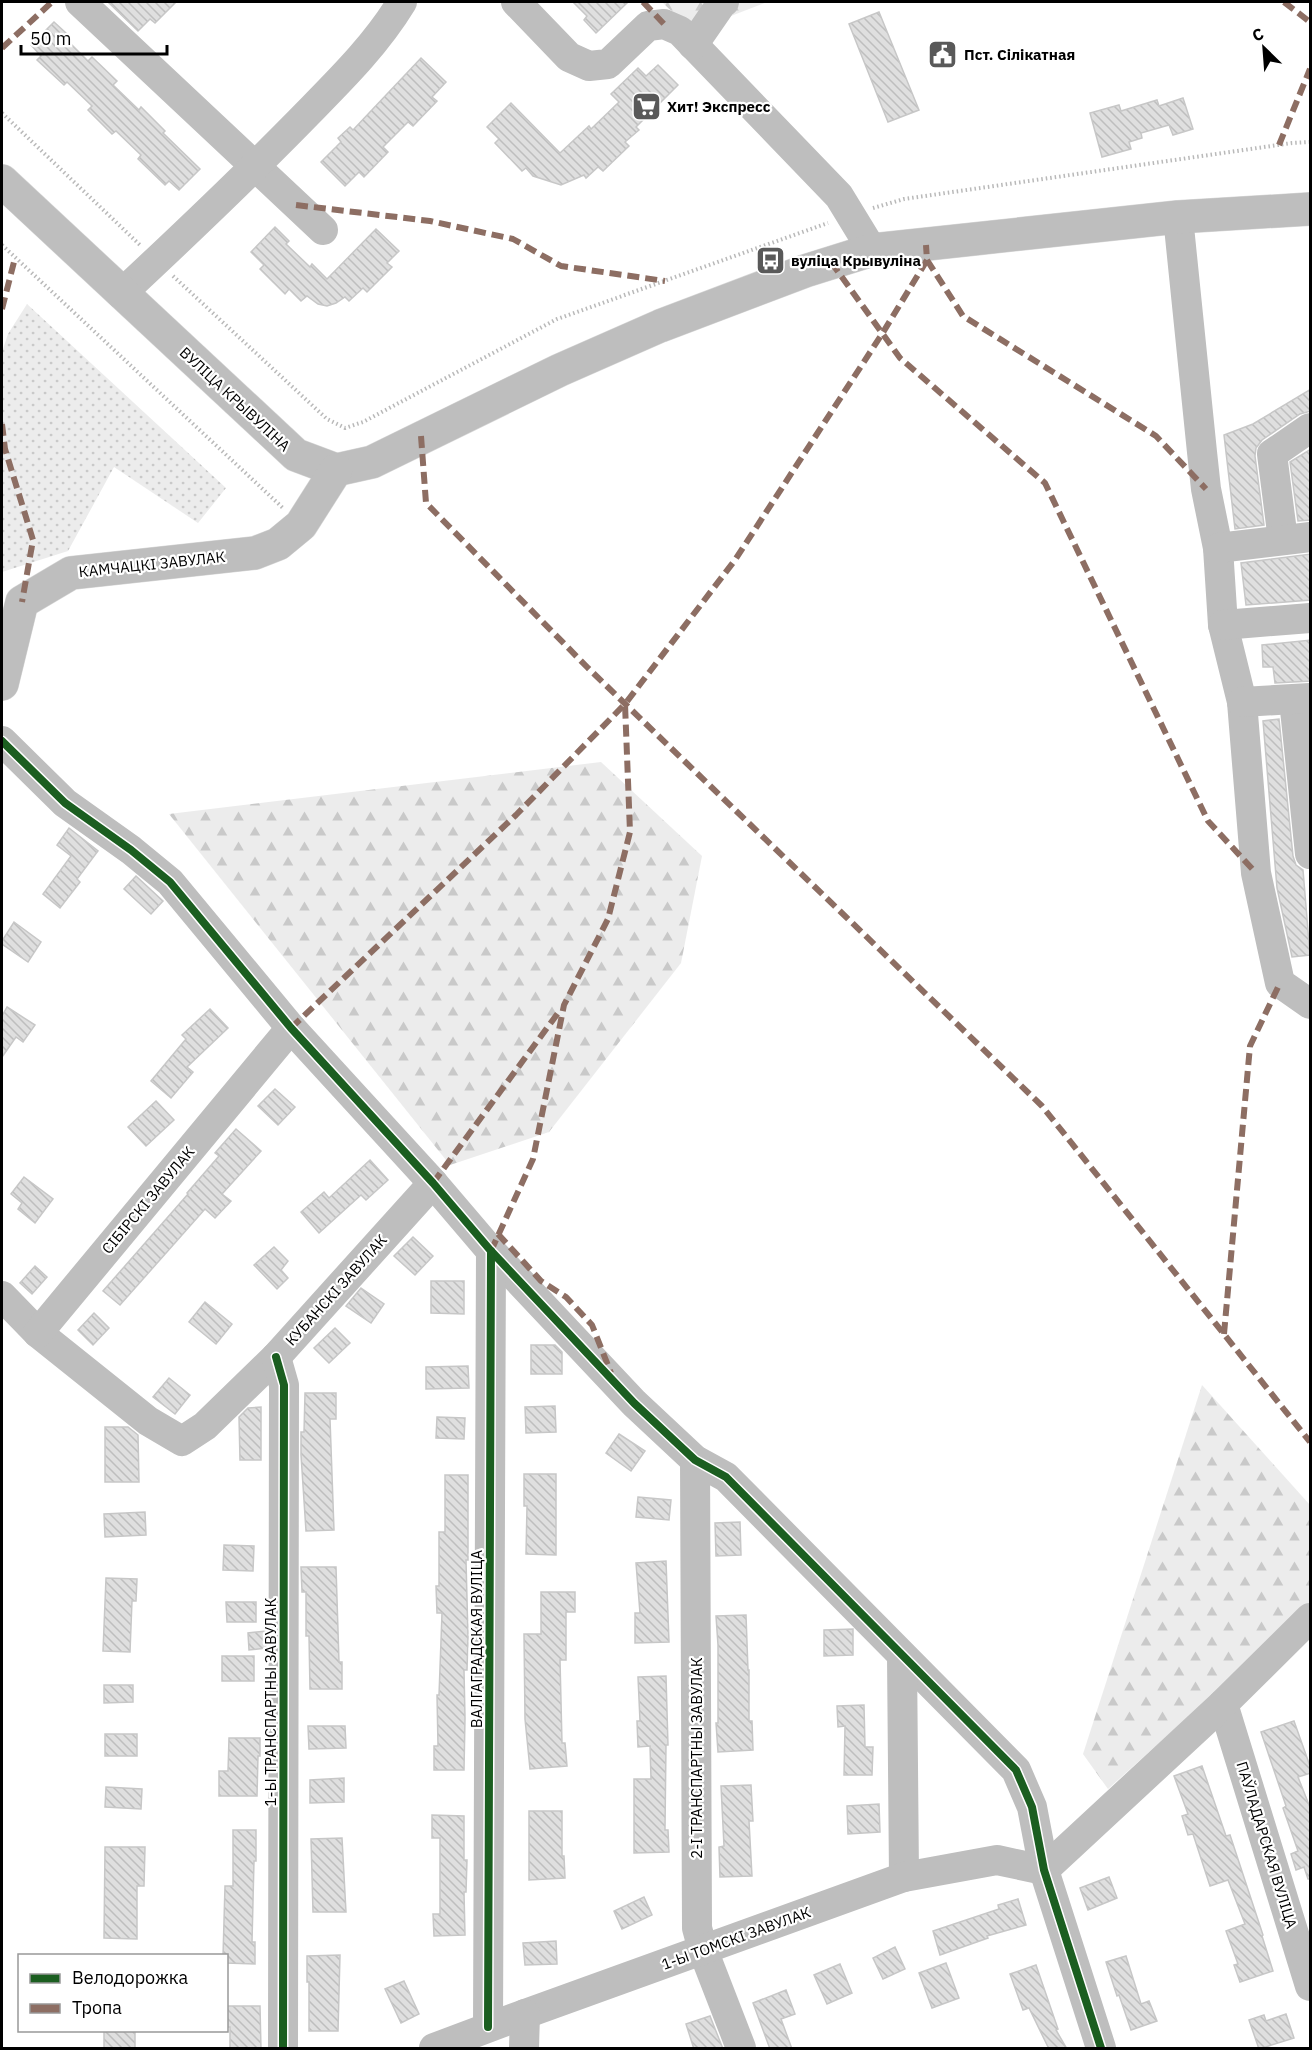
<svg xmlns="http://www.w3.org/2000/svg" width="1312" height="2050" font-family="'IBM Plex Sans',sans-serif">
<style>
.green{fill:url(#green-dots)}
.forest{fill:url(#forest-firs)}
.building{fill:url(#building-back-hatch);stroke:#c7c7c7;stroke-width:1.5}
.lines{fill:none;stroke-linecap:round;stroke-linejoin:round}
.major-casing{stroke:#dbdbdb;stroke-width:34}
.path{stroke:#b9b9b9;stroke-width:4;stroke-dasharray:1.5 3;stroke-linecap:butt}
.minor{stroke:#bebebe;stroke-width:30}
.major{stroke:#bebebe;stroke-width:33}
.quiet{stroke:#8d6e63;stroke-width:6;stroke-dasharray:12 6;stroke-linecap:butt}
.cycleway-casing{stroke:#fff;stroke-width:11}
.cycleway{stroke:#1b5e20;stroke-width:8}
.labels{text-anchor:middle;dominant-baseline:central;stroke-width:4.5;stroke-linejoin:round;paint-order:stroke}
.poi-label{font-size:15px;font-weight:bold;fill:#000;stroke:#fff;text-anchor:start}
.street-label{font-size:15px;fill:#000;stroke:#fff}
</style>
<defs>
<pattern id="green-dots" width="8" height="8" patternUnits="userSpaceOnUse" patternTransform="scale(1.5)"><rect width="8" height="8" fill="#ececec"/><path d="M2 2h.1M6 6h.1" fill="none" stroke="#c9c9c9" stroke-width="1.8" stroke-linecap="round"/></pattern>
<pattern id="forest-firs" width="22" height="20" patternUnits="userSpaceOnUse" patternTransform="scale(1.5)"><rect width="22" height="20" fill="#ececec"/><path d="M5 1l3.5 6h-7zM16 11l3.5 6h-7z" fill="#c9c9c9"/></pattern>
<pattern id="building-back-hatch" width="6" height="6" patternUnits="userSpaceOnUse" patternTransform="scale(1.5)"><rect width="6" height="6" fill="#dfdfdf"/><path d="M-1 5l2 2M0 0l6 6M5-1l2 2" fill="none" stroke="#bebebe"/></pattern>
</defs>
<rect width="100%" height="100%" fill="#fff"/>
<path class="green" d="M27,304L226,488L198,523L114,467L68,551L2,572V352L8,334Z"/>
<g class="forest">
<path d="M662,2H767L692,31Z"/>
<path d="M601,762L702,856L681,963L549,1132L450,1165L169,814Z"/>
<path d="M1202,1385L1310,1505V1607L1108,1789L1083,1754Z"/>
</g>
<g class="building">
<path d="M108,2H176L155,23L150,19L138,31Z"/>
<path d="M573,2H628L596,33L584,20L587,16Z"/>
<path d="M879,12L919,110L888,122L849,24Z"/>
<path d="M54,22L66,33L63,36L88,61L92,57L117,81L113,85L139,110L141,107L165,131L163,133L200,169L179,190L169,181L165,185L138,159L141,155L116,131L112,134L88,110L92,106L67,82L64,85L37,60L41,56L31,45Z"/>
<path d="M421,58L446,82L432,97L437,101L413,126L408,122L383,147L388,152L364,177L359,172L345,186L321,162L341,142L338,138L350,127L353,130Z"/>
<path d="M658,65L678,85L636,127L639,130L625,142L629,146L603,171L598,167L586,178L584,175L561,185L533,176L526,168L522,171L495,143L499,139L487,127L511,103L560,153L589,126L591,129L619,102L611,94L638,68L646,76Z"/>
<path d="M1183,98L1193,129L1173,135L1169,125L1141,133L1142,138L1129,142L1131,149L1102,157L1090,113L1119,105L1121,111L1157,100L1159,106Z"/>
<path d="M275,227L289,241L286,244L310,267L312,264L327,279L376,229L399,251L387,263L392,267L367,292L363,288L349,301L345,297L336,303L327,306L318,304L307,296L301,301L289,289L285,294L260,269L264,265L251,252Z"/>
<path d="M1311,389V411L1300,414L1262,440L1256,448L1255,456L1264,525L1235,529L1224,435L1253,424Z"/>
<path d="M1311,449V520L1298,521L1290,462Z"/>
<path d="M1311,554V600L1246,605L1241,563Z"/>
<path d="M1311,640V681L1275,683L1273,667H1263L1262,645Z"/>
<path d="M1279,719L1293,856L1296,865L1303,870L1310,955L1292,957L1277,888L1263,721Z"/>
<path d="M69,828L98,851L77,879L80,882L60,908L43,894L71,856L57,845Z"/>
<path d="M136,876L163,901L151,914L124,889Z"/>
<path d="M14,922L41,942L28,962L2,944V941Z"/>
<path d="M7,1007L35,1025L23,1042L16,1037L2,1057V1016Z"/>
<path d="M210,1009L228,1028L187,1067L193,1072L171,1098L151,1081L186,1039L182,1035Z"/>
<path d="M275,1089L295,1107L278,1125L258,1106Z"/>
<path d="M156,1101L174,1120L146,1146L128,1127Z"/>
<path d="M236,1129L261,1151L222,1194L231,1201L215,1218L205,1209L120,1305L103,1291L188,1194L187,1193L219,1156L215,1153Z"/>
<path d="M370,1160L388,1180L366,1200L361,1195L319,1233L301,1212L324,1192L329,1198Z"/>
<path d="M24,1177L53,1199L35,1223L18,1209L22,1203L11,1194Z"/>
<path d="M413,1237L433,1256L415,1275L394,1256Z"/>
<path d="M274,1247L288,1261L281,1270L288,1278L277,1289L254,1265Z"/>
<path d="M35,1266L47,1277L32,1294L20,1283Z"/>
<path d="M431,1281H464V1314L431,1313Z"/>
<path d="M361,1288L384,1304L371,1323L346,1306Z"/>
<path d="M205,1302L232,1324L216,1344L189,1322Z"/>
<path d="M94,1313L109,1328L93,1345L78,1330Z"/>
<path d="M335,1328L350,1343L329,1363L314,1348Z"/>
<path d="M531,1345H555L562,1352V1374H531Z"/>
<path d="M468,1366L469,1388L426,1389V1367Z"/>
<path d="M169,1378L190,1395L175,1414L153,1397Z"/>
<path d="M305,1393H336V1419H330L334,1530L306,1531L301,1455V1432H304Z"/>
<path d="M555,1406L556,1432L526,1433L525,1407Z"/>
<path d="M261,1407V1460H240L239,1417L248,1408Z"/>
<path d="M437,1417L465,1418L464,1439L436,1438Z"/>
<path d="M105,1427H128L138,1435L139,1482H105Z"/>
<path d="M619,1434L645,1451L631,1471L606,1453Z"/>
<path d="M524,1474H556V1555L526,1554L527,1506H524Z"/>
<path d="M445,1475H468V1560H466L468,1637L467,1670H464L465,1718L464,1770H434V1746H438L437,1695H439L442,1613H437L436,1586H439V1532H445Z"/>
<path d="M638,1497L671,1500L669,1520L636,1517Z"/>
<path d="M145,1512L146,1535L105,1537L104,1514Z"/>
<path d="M740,1522L741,1555L716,1556L715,1523Z"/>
<path d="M224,1545L254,1546L253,1571L223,1570Z"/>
<path d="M666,1561L669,1642L635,1643V1613H640L636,1563Z"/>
<path d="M301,1567H336L339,1662H342V1689H310L309,1636H306V1592H302Z"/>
<path d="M106,1578L137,1579L136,1601H132L130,1652L103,1651Z"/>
<path d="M541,1592H575V1612H566V1660H560L562,1743H565L567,1766L530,1769L525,1719L524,1634H541Z"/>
<path d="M226,1602H256V1622H227Z"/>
<path d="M746,1615L748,1670H749V1721H752L753,1750L718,1752L716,1723H718V1645L716,1616Z"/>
<path d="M853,1629V1655L824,1656V1630Z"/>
<path d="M266,1631V1648L249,1650L248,1633Z"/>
<rect x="222" y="1656" width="32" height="25"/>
<path d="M666,1676L668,1745H666L665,1830H668L669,1852L634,1853V1779H651L650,1746L638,1747L637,1721H640L638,1677Z"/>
<path d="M104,1685H133V1702L104,1703Z"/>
<path d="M864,1705L865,1747H873L872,1775H844L845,1726L838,1727L837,1706Z"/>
<path d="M1294,1721L1311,1769V1773L1298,1777L1311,1810V1879H1308L1304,1867L1296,1870L1291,1854L1298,1851L1283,1808L1286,1806L1261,1732Z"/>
<path d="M308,1726H345L346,1748L309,1749Z"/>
<rect x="105" y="1734" width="32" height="22"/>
<path d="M229,1738H260V1756H258L257,1796H219V1771H228Z"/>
<path d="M1202,1766L1226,1836L1230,1835L1263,1935L1262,1936L1273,1971L1240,1982L1234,1965L1238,1964L1226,1931L1245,1924L1228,1880L1210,1886L1193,1834L1188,1835L1182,1816L1188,1814L1174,1776Z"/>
<path d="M344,1778V1802L310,1803V1780Z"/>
<path d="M751,1785L753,1821H749L752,1876L720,1877L719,1847L724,1846L721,1786Z"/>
<path d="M106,1787L142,1789L141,1809L105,1807Z"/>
<path d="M879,1804L880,1832L848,1834L847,1806Z"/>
<path d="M529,1811H562V1856H564L565,1878L529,1880Z"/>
<path d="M432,1815L464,1816V1860H467L466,1892H464L465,1935L434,1936L433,1914H440V1838H432Z"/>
<path d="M233,1830H256V1861H254L252,1942H255V1964L226,1963V1956H223L225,1886H233Z"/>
<path d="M342,1838L346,1912H313L311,1839Z"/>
<path d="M105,1847H145L144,1886H137V1939L104,1938Z"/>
<path d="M1109,1877L1117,1898L1088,1910L1080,1888Z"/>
<path d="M644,1897L652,1915L622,1929L614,1911Z"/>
<path d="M1018,1899L1026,1925L987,1936L988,1938L940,1955L933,1931L999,1909L998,1905Z"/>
<path d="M556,1941L557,1964L525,1965L523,1943Z"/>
<path d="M895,1947L905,1969L883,1979L873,1958Z"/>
<path d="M340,1955L338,2031H309V1982H307V1956Z"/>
<path d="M1126,1956L1141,2004L1149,2001L1157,2021L1131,2030L1119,1995L1117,1996L1106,1962Z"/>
<path d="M946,1963L959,1998L932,2008L919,1973Z"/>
<path d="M840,1964L852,1993L827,2004L814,1975Z"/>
<path d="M1036,1965L1058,2029L1056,2030L1067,2049H1049L1029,2008L1023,2010L1010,1974Z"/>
<path d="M404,1981L419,2014L401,2023L385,1989Z"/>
<path d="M786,1990L795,2014L781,2019L792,2049H770L753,2003Z"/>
<path d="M226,2006H260L261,2049H230V2027H226Z"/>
<path d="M1286,2014L1294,2038L1259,2049L1249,2020L1264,2015L1266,2021Z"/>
<path d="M710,2016L723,2049H694L686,2024Z"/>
<rect x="104" y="2031" width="31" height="18"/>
</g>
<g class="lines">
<defs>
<g id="major">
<path d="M2,181L296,455L336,470L372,462L560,370L660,326L805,271L872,250L1178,217L1310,209"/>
<path d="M2,684L22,602L71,573L255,553L278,544L301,525L336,470"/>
</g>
</defs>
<use href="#major" class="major-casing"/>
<g class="path">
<path d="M2,113L141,246"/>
<path d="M873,208L904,199L1292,143L1310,142"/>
<path d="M2,245L284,509"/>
<path d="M173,276L327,419L345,428L363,422L557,319L828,223"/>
</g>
<g class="minor">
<path d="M80,2L323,230"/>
<path d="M516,2L569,57L589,66L608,64L648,26L664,24L680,31L839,196L872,250"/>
<path d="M693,45L722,3L724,2"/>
<path d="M1178,217L1202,452L1206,489L1218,548L1223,625L1242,702L1256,873L1280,983L1310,1004"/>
<path d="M121,294C181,238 241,181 298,123C336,84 374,48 402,2"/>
<path d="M1283,540L1272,454L1310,428"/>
<path d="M1218,548L1310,537"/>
<path d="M1223,625L1310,618"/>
<path d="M1294,700L1310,854"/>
<path d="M1242,702L1310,698"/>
<path d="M2,741L65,803L131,850L170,882L291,1028L433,1183L491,1251L634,1403L695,1460L726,1477L1016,1770L1032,1807L1044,1870L1101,2048"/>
<path d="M2,1296L38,1333L148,1421L182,1441L205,1426L276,1357L433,1183"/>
<path d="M38,1333L291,1028"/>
<path d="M276,1357L284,1385L283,2048"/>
<path d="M695,1460L697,1928L703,1950L741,2048"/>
<path d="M902,1656L904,1877"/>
<path d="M1223,1704L1310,1986"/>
<path d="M1044,1870L1223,1704L1310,1618"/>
<path d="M488,2027L491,1251"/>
<path d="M434,2048L525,2014L904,1877L997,1860L1044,1870"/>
<path d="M524,2048L525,2014"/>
</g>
<use href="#major" class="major"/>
<g class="quiet">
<path d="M643,2L664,24"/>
<path d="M1284,2L1310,22"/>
<path d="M2,48L52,2"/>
<path d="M1279,145L1310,69"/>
<path d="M296,205L430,221L513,239L561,266L665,281"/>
<path d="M927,260L963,316L1156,436L1206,489"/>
<path d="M831,262L900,358L1045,483L1208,821L1256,873"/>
<path d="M2,309L15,258"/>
<path d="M2,424L5,449L33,540L22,602"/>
<path d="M421,436L426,503L588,668L1042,1106L1310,1442"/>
<path d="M291,1028L516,815L625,704"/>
<path d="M433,1183L561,1009"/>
<path d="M498,1234L541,1281L566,1297L592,1325L611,1373"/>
<path d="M491,1251L533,1159L564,1005L608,919L630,832L625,704L735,560L882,334L927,260L926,245"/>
<path d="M1224,1334L1250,1046L1280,983"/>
</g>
<defs>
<g id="cycleway">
<path d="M2,741L65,803L131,850L170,882L291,1028L433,1183L491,1251L634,1403L695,1460L726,1477L1016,1770L1032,1807L1044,1870L1101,2048"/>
<path d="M276,1357L284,1385L283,2048"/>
<path d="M488,2027L491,1251"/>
</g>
</defs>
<use href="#cycleway" class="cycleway-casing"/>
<use href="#cycleway" class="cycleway"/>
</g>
<defs>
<symbol id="civic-square" viewBox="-11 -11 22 22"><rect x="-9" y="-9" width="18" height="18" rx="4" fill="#595959" stroke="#fff"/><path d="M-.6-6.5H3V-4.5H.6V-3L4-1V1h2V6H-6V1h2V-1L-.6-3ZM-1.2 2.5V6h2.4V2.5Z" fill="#fff"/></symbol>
<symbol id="supermarket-square" viewBox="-11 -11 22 22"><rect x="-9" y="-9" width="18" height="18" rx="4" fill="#595959" stroke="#fff"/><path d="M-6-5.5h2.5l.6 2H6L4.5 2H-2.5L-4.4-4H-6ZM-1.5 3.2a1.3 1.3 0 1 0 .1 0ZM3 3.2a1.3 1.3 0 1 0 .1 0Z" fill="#fff"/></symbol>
<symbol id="bus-square" viewBox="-11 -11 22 22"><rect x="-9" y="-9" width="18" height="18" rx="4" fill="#595959" stroke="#fff"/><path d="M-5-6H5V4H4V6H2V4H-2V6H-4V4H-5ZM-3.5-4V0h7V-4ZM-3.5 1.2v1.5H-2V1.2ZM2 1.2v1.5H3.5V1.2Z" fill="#fff"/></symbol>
</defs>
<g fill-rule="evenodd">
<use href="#civic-square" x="926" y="38" width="33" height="33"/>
<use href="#supermarket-square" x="630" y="90" width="33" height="33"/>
<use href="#bus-square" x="754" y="244" width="33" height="33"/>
</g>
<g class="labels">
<g class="poi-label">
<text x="964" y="54">Пст. Сілікатная</text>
<text x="667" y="106">Хит! Экспресс</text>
<text x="791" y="260">вуліца Крывуліна</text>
</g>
<g class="street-label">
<text transform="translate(235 399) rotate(43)">ВУЛІЦА КРЫВУЛІНА</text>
<text transform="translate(152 564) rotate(-6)">КАМЧАЦКІ ЗАВУЛАК</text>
<text transform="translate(148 1200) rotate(-50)">СІБІРСКІ ЗАВУЛАК</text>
<text transform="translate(336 1290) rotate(-48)">КУБАНСКІ ЗАВУЛАК</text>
<text transform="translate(476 1639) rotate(-90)">ВАЛГАГРАДСКАЯ ВУЛІЦА</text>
<text transform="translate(270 1702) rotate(-90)">1-Ы ТРАНСПАРТНЫ ЗАВУЛАК</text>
<text transform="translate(696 1758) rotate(-90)">2-І ТРАНСПАРТНЫ ЗАВУЛАК</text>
<text transform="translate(1267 1845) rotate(73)">ПАЎЛАДАРСКАЯ ВУЛІЦА</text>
<text transform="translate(736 1938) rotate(-20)">1-Ы ТОМСКІ ЗАВУЛАК</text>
</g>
</g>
<rect width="1312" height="2050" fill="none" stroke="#000000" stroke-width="6"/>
<rect x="18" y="1954" width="210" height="78" fill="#ffffff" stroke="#999999" stroke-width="1.5"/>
<rect x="30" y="1974" width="30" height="9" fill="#1b5e20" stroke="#999999" stroke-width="1.5"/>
<text x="72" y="1984" font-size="18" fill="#000000">Велодорожка</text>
<rect x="30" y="2004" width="30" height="9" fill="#8d6e63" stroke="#999999" stroke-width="1.5"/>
<text x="72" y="2014" font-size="18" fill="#000000">Тропа</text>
<g transform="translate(1264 48) rotate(335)" stroke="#ffffff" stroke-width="4.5" paint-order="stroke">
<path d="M0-4.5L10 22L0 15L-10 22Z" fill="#000000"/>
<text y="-9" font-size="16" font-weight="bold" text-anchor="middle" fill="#000000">С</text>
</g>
<path d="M21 45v9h146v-9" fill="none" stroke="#000000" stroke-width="3"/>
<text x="30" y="45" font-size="18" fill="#000000" stroke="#ffffff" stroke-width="4.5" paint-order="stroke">50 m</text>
</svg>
